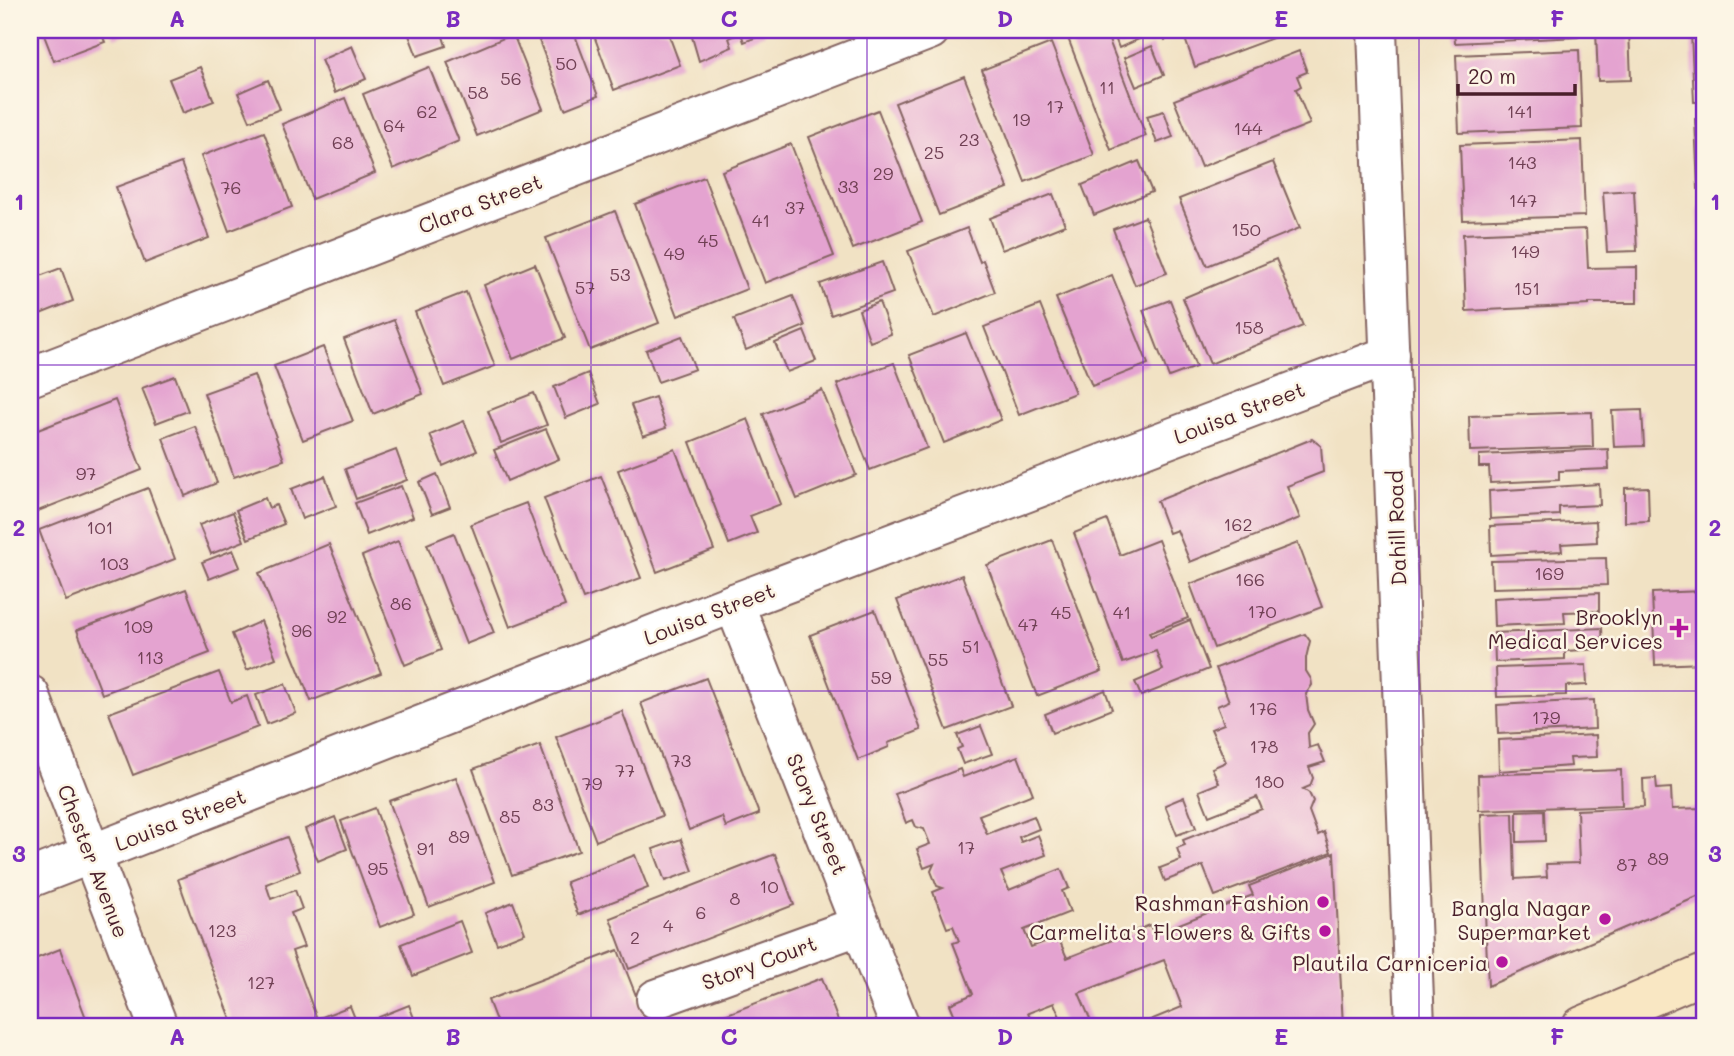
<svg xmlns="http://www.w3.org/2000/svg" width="1734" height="1056" font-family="Mali,sans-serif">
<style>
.building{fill:#e4a3d0}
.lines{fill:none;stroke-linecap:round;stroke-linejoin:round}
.minor-casing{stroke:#846361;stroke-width:42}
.secondary-casing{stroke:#846361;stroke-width:42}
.minor{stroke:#fff;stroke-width:38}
.secondary{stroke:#f9e7c3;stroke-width:38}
.grid{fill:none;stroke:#7b2cbf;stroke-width:2;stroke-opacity:0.55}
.poi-dot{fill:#b5179e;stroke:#fcf5e5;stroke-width:2.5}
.labels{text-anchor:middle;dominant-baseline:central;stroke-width:5;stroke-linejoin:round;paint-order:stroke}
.number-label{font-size:18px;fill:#704054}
.street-label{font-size:21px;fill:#4a1f2b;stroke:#fcf5e5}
.poi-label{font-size:21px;fill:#4a1f2b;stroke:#fcf5e5;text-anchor:end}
.neatline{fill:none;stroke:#7b2cbf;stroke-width:2.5}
.grid-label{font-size:23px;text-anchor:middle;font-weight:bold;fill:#7b2cbf}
</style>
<rect width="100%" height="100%" fill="#fcf5e5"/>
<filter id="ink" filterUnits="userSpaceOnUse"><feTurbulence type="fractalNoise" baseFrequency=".0143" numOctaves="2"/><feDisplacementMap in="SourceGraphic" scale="14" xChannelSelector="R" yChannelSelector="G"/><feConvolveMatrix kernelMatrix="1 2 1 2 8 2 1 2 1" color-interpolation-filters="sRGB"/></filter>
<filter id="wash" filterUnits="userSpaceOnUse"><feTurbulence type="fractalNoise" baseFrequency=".00686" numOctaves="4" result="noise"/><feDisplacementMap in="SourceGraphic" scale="28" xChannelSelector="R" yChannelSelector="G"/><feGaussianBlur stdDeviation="1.57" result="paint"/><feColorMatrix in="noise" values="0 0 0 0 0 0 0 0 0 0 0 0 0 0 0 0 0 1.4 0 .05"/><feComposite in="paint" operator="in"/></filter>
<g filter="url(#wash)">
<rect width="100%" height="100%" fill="#f1e2c4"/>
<g id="blocks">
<g class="building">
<path d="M42,30H100L105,42L54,61Z"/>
<path d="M111,30H135L115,38Z"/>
<path d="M407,30H441L446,46L417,56Z"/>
<path d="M535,30H573L598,96L565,109Z"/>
<path d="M592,30H667L680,65L614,90Z"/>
<path d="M690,30H763L765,34L744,42L741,33L729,38L732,47L699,61Z"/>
<path d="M1088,30H1105L1146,136L1111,150L1068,38Z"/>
<path d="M1112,30H1146L1148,35L1119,48Z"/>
<path d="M1161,30H1294L1195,67L1183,33L1165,40Z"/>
<path d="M1454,30H1578V37L1455,43Z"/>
<path d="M1596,30H1629L1631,80L1598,81Z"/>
<path d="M1691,32H1704V102H1694Z"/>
<path d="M513,34L543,109L477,136L447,62Z"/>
<path d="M1051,43L1094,155L1025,182L982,70Z"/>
<path d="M352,46L366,79L335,93L321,60Z"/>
<path d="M1152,46L1164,75L1136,87L1124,58Z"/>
<path d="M1579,50L1582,128L1459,133L1456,55Z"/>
<path d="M1299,51L1307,72L1297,76L1301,86L1296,89L1310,124L1201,167L1174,100Z"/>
<path d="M200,67L214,101L183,113L169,79Z"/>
<path d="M429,67L459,141L393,169L363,94Z"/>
<path d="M964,76L1008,188L939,215L895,103Z"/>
<path d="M268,80L280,109L250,121L238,93Z"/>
<path d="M345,98L375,173L312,199L282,124Z"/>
<path d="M878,110L922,222L853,249L809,137Z"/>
<path d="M1164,111L1173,137L1157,143L1147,116Z"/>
<path d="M1695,119H1704V189H1698Z"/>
<path d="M264,132L292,207L229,231L201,156Z"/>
<path d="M1582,140L1585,216L1463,220L1460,145Z"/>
<path d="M791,144L834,256L765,283L722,171Z"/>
<path d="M1139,161L1152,192L1094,215L1082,185Z"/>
<path d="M1273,162L1300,228L1207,266L1179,199Z"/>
<path d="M181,163L209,238L145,263L116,187Z"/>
<path d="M704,177L747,289L678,316L635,204Z"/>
<path d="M1634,190L1637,251L1607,252L1603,192Z"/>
<path d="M1053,194L1065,225L1002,250L990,218Z"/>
<path d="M1698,207H1704V278H1701Z"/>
<path d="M615,211L659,323L590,350L546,238Z"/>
<path d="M1145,217L1167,273L1135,285L1113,229Z"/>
<path d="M967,228L980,262L983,260L995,292L934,317L908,251Z"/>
<path d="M1586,229L1588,268L1637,267V303H1589V305L1466,311L1463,234Z"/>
<path d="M1276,259L1303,326L1210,364L1183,298Z"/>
<path d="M882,262L893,293L831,315L820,284Z"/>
<path d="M535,264L565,338L513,359L484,285Z"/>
<path d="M61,268L73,301L30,318V273L32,279Z"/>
<path d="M1112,275L1148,364L1092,386L1056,298Z"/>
<path d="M466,292L495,366L444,386L415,312Z"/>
<path d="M793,296L805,326L746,350L734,319Z"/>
<path d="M1170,300L1196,367L1169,377L1143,310Z"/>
<path d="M879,302L891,334L870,342L859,310Z"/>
<path d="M1040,305L1075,393L1019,415L984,327Z"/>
<path d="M394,320L423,394L373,414L344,339Z"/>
<path d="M804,331L816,361L787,372L775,343Z"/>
<path d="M966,333L1001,420L944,443L909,355Z"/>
<path d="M682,336L695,369L658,382L646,350Z"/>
<path d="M323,347L353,421L303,440L274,366Z"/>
<path d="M894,363L927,448L870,470L837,384Z"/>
<path d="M588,373L600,404L566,418L554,387Z"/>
<path d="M254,375L284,460L234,477L204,393Z"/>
<path d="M175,376L188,411L156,423L142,388Z"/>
<path d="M822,390L856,475L797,499L763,414Z"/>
<path d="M534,393L547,425L501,443L488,411Z"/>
<path d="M655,397L666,428L643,436L631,405Z"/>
<path d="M115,400L142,470L33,513L30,505V433Z"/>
<path d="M1642,410L1644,446L1614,447L1612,411Z"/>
<path d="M1592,412L1593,447L1470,451L1469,416Z"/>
<path d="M748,419L781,504L750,516L757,533L729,544L690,442Z"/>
<path d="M464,421L477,451L443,466L430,435Z"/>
<path d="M195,426L217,483L185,496L163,438Z"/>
<path d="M546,429L559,459L507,481L494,450Z"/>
<path d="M1312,439L1321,446L1323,472L1287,486L1300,518L1190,562L1177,530L1169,533L1157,501Z"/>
<path d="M675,449L714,550L657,572L618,470Z"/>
<path d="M1608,449L1609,469L1559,471V480L1490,483L1489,467H1479V455Z"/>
<path d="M396,450L407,480L356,499L345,469Z"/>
<path d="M437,474L450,507L432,514L419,482Z"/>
<path d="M325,476L336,506L302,519L291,489Z"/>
<path d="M601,476L641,578L583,599L544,498Z"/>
<path d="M1599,484L1600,505L1559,507V515L1490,519L1489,491Z"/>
<path d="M401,486L413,517L367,535L355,503Z"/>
<path d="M1648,487L1649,521L1625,522V488Z"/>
<path d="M148,488L175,559L66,601L39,530Z"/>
<path d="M265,498L269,508L276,505L284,524L248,539L236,510Z"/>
<path d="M526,503L565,606L510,627L471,524Z"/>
<path d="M233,512L244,541L211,554L199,525Z"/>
<path d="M1107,520L1120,555L1158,540L1188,618L1149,633L1151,636L1190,620L1209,669L1141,696L1135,682L1163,670L1156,651L1123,663L1074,533Z"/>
<path d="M1596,521L1597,542L1561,544L1562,551L1491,555L1490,526Z"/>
<path d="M454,533L494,633L466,644L427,544Z"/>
<path d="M1052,540L1102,671L1037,696L987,565Z"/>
<path d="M398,541L441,650L405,665L362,556Z"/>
<path d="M1298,543L1322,607L1214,648L1190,584Z"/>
<path d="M329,544L381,673L311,701L259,573Z"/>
<path d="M233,550L240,567L209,579L202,562Z"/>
<path d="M1606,558L1607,585L1492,588L1491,561Z"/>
<path d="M962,575L1011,706L947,730L897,600Z"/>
<path d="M186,589L210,653L102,694L77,630Z"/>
<path d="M1704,591V663L1655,665L1652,593Z"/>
<path d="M1599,593V611L1564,612L1565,623L1494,626L1493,598Z"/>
<path d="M875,610L921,730L888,743L889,747L858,760L810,635Z"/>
<path d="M261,621L276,658L247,670L232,634Z"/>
<path d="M1602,628L1603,649L1565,651V659L1495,662L1494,633Z"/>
<path d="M1305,634L1310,641L1306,658V671L1311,679L1312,685L1306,694L1308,710L1314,724L1308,733L1309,748L1318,745L1325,762L1309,767L1313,778L1310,786L1303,789L1309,793L1313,801L1309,811L1318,835L1324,832L1331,852L1215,896L1203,866L1165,881L1160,868L1181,860L1177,848L1185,845L1183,840L1262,809L1257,797L1209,816L1199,791L1219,783L1212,768L1226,762L1211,729L1224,724L1217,706L1229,701L1216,668Z"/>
<path d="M1586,665L1587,685L1566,686V695L1497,697L1496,668Z"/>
<path d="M219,672L231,702L247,696L258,727L133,775L109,713Z"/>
<path d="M706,678L759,814L726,827L722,817L689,830L641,703Z"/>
<path d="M285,684L296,713L267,724L256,695Z"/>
<path d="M1105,690L1112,709L1052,733L1045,714Z"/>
<path d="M1594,700L1595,729L1498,734L1497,705Z"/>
<path d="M622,711L662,816L596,841L556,737Z"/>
<path d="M981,726L992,754L963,764L957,749L962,747L957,735Z"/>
<path d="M1596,735L1597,757L1570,758L1571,766L1499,771L1498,740Z"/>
<path d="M540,745L579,851L512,875L473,769Z"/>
<path d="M1018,756L1033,794L979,815L987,834L1034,816L1039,829L1019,837L1021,842L1038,835L1046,855L1001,872L1009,890L1061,869L1069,888L1062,891L1070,912L1024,930L1031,947L1058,937L1067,958L1150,925L1154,934L1253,895L1249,886L1334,853L1343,1026H1136L1182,1007L1164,960L1079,993L1093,1026H1064L1054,1003L1028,1013L1033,1026H959L950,1004L973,994L953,943L959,941L953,926L947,928L933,892L943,888L937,886L931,871L934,864L924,868L917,849L930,844L924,829L916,827L913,820L906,823L895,794L960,769L963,777Z"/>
<path d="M1621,770L1622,805L1479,810L1478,775Z"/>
<path d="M456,777L495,882L429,907L389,801Z"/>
<path d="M1656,778L1657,789L1671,788L1672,809L1704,808V894L1488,986L1481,814L1513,813L1515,879L1547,877L1546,864L1579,863L1577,810L1644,807L1643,779Z"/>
<path d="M1184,797L1196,828L1177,835L1165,805Z"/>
<path d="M375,808L414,914L380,927L341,821Z"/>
<path d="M1544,810L1545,841L1517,842V811Z"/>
<path d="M335,817L347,849L318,861L305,829Z"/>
<path d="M287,837L300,871L266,884L271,899L295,890L302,909L291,913L304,947L292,951L317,1019L350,1006L358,1026H234L190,913L178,879Z"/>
<path d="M681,839L693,871L665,881L653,849Z"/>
<path d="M775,854L794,905L629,969L610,918Z"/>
<path d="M635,855L648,888L578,915L566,882Z"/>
<path d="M513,902L525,933L497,944L485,913Z"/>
<path d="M460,921L472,953L413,976L401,944Z"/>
<path d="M60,949L89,1026H30V961Z"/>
<path d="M618,950L648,1026H498L488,1000Z"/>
<path d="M822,978L840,1026H696Z"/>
<path d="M409,1005L417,1026H383L379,1017Z"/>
</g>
</g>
</g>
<g filter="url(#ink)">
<use href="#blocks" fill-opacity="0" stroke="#846361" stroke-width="2"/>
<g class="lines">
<defs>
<g id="minor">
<path d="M1377,30L1415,1026"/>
<path d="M30,377L930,30"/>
<path d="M734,603L900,1026"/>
<path d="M30,695L158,1026"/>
<path d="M30,878L734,603L1390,355"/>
<path d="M656,999L861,925"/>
</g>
<path id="secondary" d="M1582,1026L1704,974"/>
</defs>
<use href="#minor" class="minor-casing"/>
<use href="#secondary" class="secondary-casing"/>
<use href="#minor" class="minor"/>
<use href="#secondary" class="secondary"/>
</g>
</g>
<path class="grid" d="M315,30V1026M591,30V1026M867,30V1026M1143,30V1026M1419,30V1026M30,365H1704M30,691H1704"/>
<g class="poi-dot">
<path d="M1675.5 617.5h7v7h7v7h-7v7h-7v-7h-7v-7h7z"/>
<circle cx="1323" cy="902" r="7"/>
<circle cx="1605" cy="919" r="7"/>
<circle cx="1325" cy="931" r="7"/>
<circle cx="1502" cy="962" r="7"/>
</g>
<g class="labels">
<g class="number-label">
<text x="566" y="63">50</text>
<text x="511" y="78">56</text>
<text x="1107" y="87">11</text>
<text x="478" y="92">58</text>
<text x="1055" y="106">17</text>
<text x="427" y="111">62</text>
<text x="1520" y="111">141</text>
<text x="1021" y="119">19</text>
<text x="394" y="125">64</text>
<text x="1248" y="128">144</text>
<text x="969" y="139">23</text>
<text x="343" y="142">68</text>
<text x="934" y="152">25</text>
<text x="1522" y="162">143</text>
<text x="883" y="173">29</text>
<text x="848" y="186">33</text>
<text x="231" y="187">76</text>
<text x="1523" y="200">147</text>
<text x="795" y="207">37</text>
<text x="761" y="220">41</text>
<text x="1246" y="229">150</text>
<text x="708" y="240">45</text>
<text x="1525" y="251">149</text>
<text x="674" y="253">49</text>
<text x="620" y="274">53</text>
<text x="585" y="287">57</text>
<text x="1527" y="288">151</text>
<text x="1249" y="327">158</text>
<text x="86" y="473">97</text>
<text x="1238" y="524">162</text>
<text x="100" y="527">101</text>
<text x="114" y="563">103</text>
<text x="1549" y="573">169</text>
<text x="1250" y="579">166</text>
<text x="401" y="603">86</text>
<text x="1262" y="611">170</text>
<text x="1061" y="612">45</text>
<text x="1122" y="612">41</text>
<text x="337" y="616">92</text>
<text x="1028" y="624">47</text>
<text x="138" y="626">109</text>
<text x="302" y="630">96</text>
<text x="971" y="646">51</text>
<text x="150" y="657">113</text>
<text x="938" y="659">55</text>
<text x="881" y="677">59</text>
<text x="1263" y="708">176</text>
<text x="1546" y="717">179</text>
<text x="1264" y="746">178</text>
<text x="681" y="760">73</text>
<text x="625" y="770">77</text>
<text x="1269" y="781">180</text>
<text x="592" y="783">79</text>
<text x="543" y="804">83</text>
<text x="510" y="816">85</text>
<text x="459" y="836">89</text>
<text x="966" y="847">17</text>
<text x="426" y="848">91</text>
<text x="1658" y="858">89</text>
<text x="1627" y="864">87</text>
<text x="378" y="868">95</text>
<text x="769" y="886">10</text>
<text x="735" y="898">8</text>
<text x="701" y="912">6</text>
<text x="668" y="925">4</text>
<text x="222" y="930">123</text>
<text x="635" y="937">2</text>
<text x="261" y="982">127</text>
</g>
<g class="street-label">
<text transform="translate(480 203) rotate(-21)">Clara Street</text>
<text transform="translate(1239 412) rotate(-21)">Louisa Street</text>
<text transform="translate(1396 528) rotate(-92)">Dahill Road</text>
<text transform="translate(709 613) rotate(-21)">Louisa Street</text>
<text transform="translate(818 814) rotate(68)">Story Street</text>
<text transform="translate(180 819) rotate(-21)">Louisa Street</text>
<text transform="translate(94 861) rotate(69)">Chester Avenue</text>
<text transform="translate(759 962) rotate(-20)">Story Court</text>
</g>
<g class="poi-label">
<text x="1663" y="616">Brooklyn<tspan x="1663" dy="24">Medical Services</tspan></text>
<text x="1309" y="902">Rashman Fashion</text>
<text x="1591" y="907">Bangla Nagar<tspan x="1591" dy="24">Supermarket</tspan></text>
<text x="1311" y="931">Carmelita's Flowers &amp; Gifts</text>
<text x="1488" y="962">Plautila Carniceria</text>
</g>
</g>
<rect width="1734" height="1056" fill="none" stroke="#fcf5e5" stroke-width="77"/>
<path d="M1458 84v10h117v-10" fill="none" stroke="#4a1f2b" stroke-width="3.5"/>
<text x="1468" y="84" font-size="21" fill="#4a1f2b" stroke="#fcf5e5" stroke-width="5" paint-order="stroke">20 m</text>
<rect x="38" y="38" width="1658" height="980" class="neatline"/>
<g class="grid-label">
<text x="177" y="27">A</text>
<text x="453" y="27">B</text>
<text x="729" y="27">C</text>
<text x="1005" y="27">D</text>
<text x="1281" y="27">E</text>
<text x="1557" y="27">F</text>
<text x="19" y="210">1</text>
<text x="1715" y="210">1</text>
<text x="19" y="536">2</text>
<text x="1715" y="536">2</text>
<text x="19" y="862">3</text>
<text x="1715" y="862">3</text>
<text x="177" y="1045">A</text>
<text x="453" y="1045">B</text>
<text x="729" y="1045">C</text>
<text x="1005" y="1045">D</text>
<text x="1281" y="1045">E</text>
<text x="1557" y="1045">F</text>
</g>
</svg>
